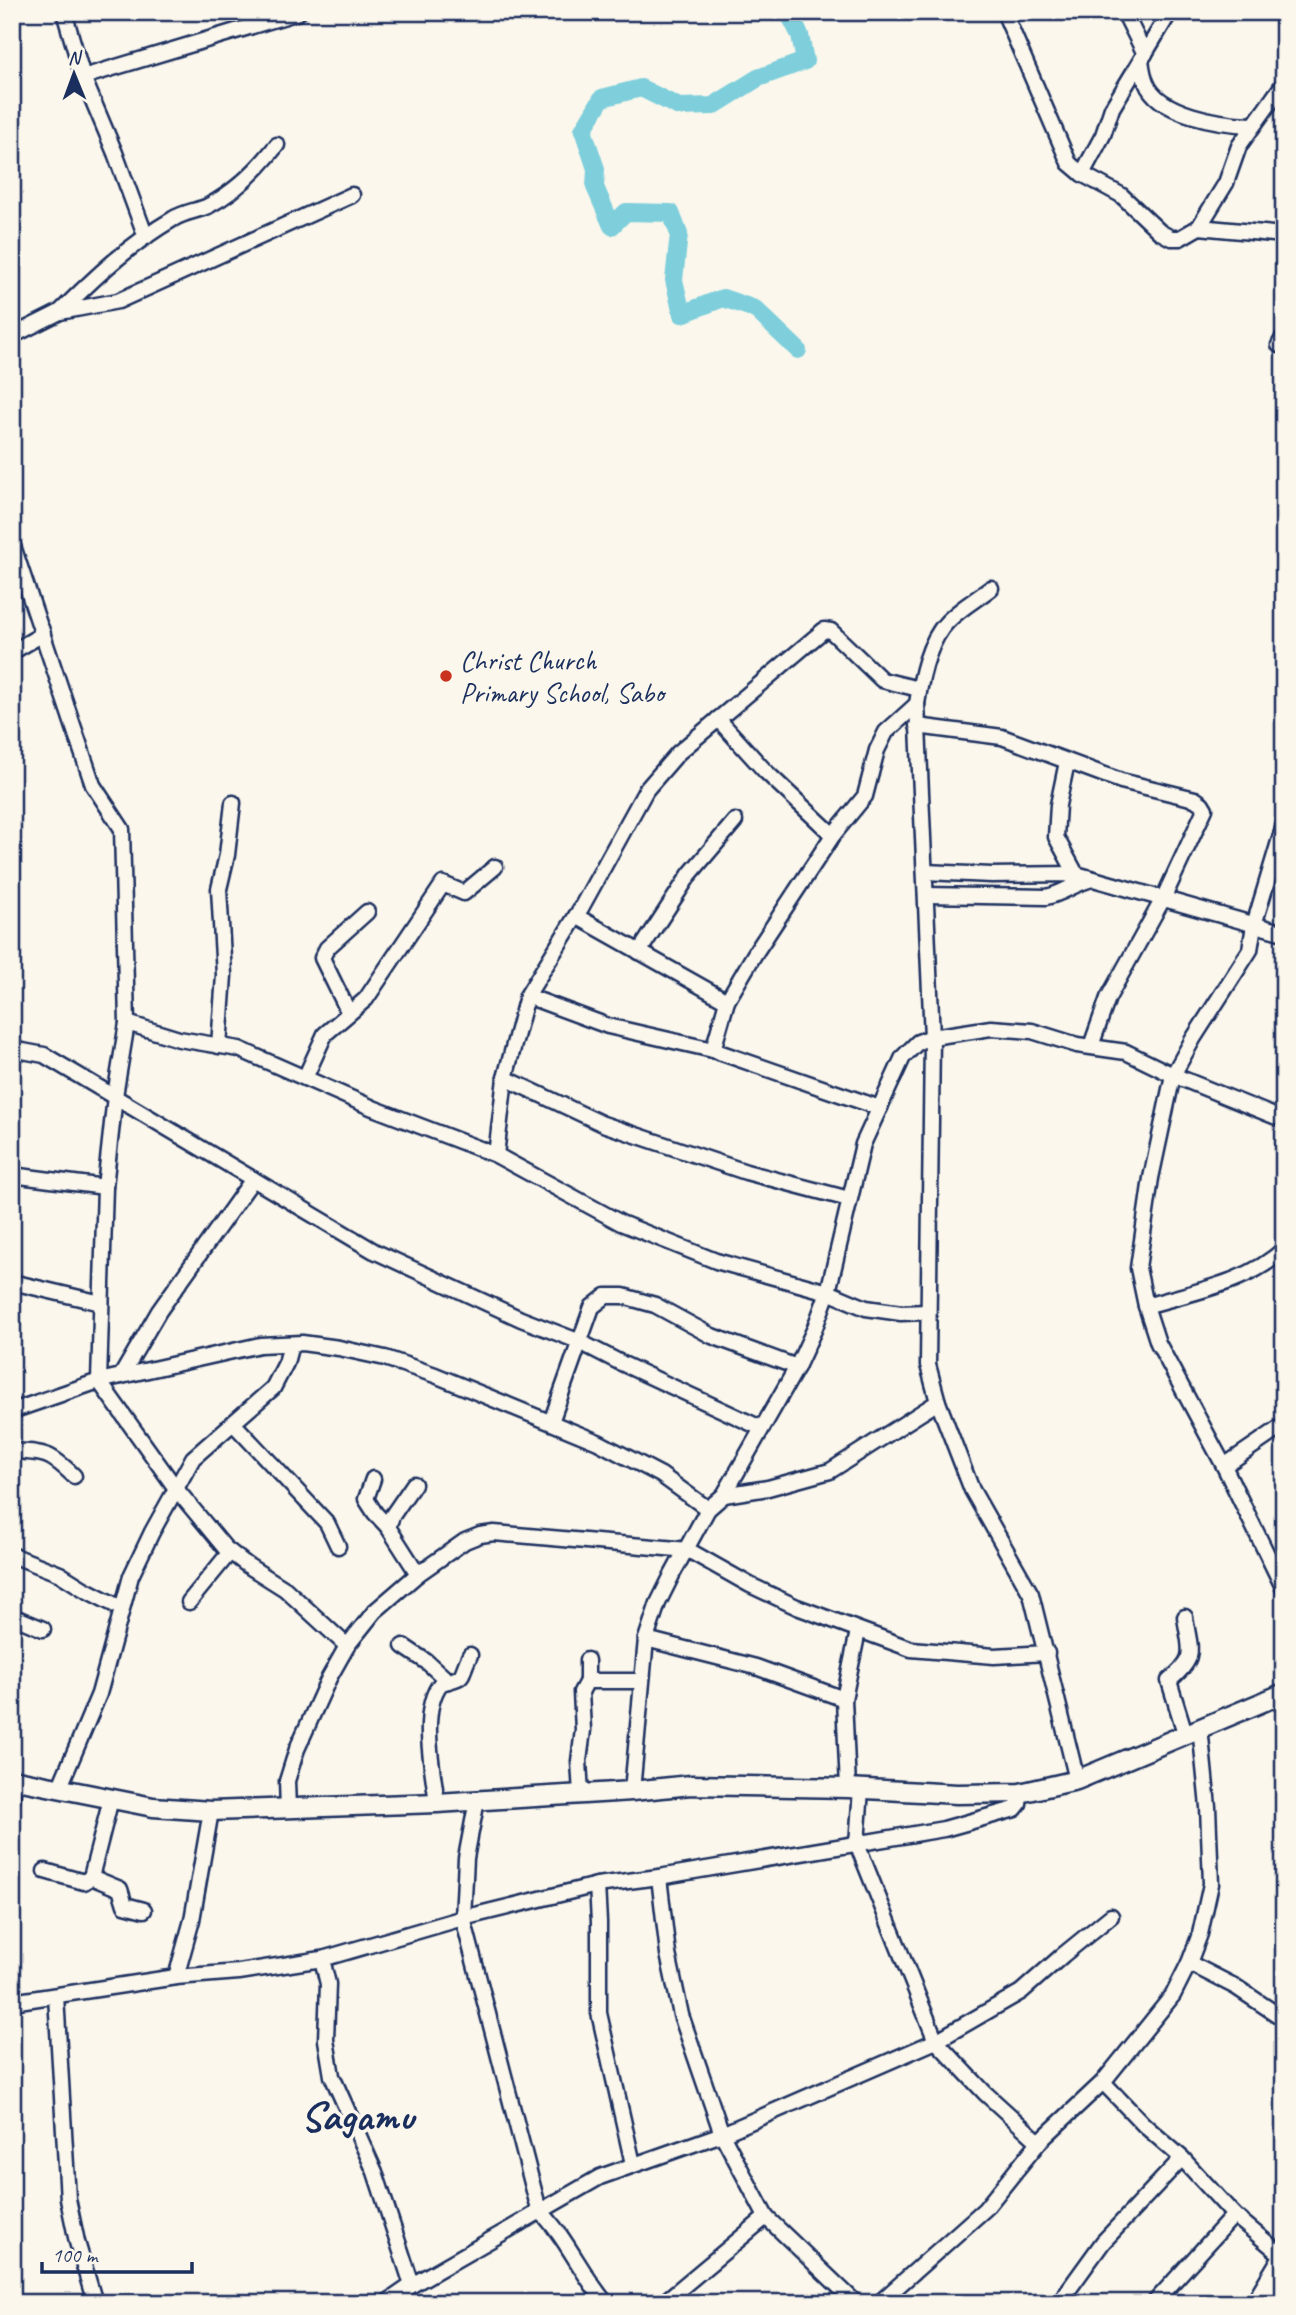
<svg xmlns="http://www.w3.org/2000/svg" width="1296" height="2315" font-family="Caveat,sans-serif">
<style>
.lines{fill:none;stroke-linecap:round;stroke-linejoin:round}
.river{stroke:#7ecedb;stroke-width:18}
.minor-casing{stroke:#1b2f5e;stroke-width:19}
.major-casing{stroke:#1b2f5e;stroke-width:23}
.highway-casing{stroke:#1b2f5e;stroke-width:26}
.minor{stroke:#fbf7ec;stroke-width:14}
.major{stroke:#fbf7ec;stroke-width:18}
.highway{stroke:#fbf7ec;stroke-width:21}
.poi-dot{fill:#c8321e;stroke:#fbf7ec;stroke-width:2.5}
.labels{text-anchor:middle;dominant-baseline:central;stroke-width:7;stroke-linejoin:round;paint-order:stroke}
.poi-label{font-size:28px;fill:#1b2f5e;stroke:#fbf7ec;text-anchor:start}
.town-label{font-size:42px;font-weight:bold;fill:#1b2f5e;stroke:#fbf7ec}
</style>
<rect width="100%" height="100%" fill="#fbf7ec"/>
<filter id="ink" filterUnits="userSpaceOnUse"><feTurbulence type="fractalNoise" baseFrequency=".0143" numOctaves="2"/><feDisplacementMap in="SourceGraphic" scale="14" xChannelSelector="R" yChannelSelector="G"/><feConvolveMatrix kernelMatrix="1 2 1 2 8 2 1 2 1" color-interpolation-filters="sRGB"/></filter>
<g filter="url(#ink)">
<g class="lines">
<path class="river" d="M788,12L800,35L805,61L758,78L713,106L679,107L641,88L602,98L583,130L596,169L595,187L612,226L626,212L671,213L679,234L674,280L682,314L723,298L755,309L798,350"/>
<defs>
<g id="minor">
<path d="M64,12L83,77L115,153L146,237"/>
<path d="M1004,12L1069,163L1082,174L1121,195L1160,232L1171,238H1180L1199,227L1226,183L1239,146L1284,83"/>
<path d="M1124,12L1145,54"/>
<path d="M1141,60C1142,67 1143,75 1146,82C1158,115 1222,124 1252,125"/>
<path d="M83,77L299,12"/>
<path d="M1082,174L1103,135L1112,108L1170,12"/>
<path d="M1199,227L1284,235"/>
<path d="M60,312C95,277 130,244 173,219C184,212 197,211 208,206C235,192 259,168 277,145"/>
<path d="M12,336L60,312L118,301L352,195"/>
<path d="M1279,345L1284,336"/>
<path d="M12,543L93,785L122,829L127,1023L115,1096L105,1187L99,1381L177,1490L225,1548L247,1565L285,1589L347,1646"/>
<path d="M991,588C977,599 959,609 947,622C928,642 921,677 917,704L932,1037L928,1365L938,1402L972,1490L1031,1594L1077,1780"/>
<path d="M12,652L43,634L41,628"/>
<path d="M718,719L765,771L833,835"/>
<path d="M917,726L1002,737L1121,781L1195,799L1202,804L1205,809L1164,897L1108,998L1091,1046"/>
<path d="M1067,762L1058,805L1056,837L1076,874"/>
<path d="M1284,825L1254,925L1250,950L1193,1039L1173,1075L1151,1178L1138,1268L1146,1306L1158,1343L1224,1466L1284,1589"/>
<path d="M925,872L992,875L1076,874L1284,933"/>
<path d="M926,895L1046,897C1063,894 1076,882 1093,879"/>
<path d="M576,916L727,1001"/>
<path d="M639,952L690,874L735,821"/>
<path d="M527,996L608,1026L713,1050L880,1108"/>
<path d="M349,1013L322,958L327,948L367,912"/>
<path d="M127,1023L179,1039L239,1049L373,1108L496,1155L621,1223L716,1261L828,1292L866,1308L901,1313L927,1312"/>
<path d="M219,1046L224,975L219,889L227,855L233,803"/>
<path d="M12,1049L44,1055L374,1251L521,1319L578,1341L621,1363L761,1428"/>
<path d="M713,1050L727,1001L754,955L833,835L865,796L877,750L886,732L917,704"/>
<path d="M305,1078L325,1034L366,999L443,884L464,893L495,867"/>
<path d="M505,1078L603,1124L746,1172L849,1199"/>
<path d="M496,1155L505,1078L527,996L581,908L646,790L678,753L824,630L831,631L882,680L919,689"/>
<path d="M12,1175L105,1187"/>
<path d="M12,1282L101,1303"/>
<path d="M1146,1306C1192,1292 1249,1283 1284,1249"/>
<path d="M121,1376L159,1311L253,1179"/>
<path d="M12,1411L99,1381L260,1345L302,1343L339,1348L385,1358L435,1375L598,1442L661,1475L708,1509"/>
<path d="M551,1422L592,1307L606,1296H623L655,1305L712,1336L797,1367"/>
<path d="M233,1423L327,1523L338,1546"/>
<path d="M12,1451C46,1453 49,1452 74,1476"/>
<path d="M1224,1466L1284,1425"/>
<path d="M373,1479L366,1499L375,1513L388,1527"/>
<path d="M414,1484L392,1516L388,1527L418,1574"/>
<path d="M724,1495L768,1488L830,1471L938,1402"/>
<path d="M12,1555L60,1574L84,1589L121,1608"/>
<path d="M189,1602L230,1552"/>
<path d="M12,1616L43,1629"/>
<path d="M1185,1617C1190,1652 1198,1656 1169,1681L1185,1733"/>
<path d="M646,1639L756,1667L844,1699"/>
<path d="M403,1646L427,1662L448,1681"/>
<path d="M587,1660V1681H641"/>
<path d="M848,1788L844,1699L858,1631"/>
<path d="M59,1789L99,1694L131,1576L152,1532L193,1458L273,1388L286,1363L291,1344"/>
<path d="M861,1789L857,1844L936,2041L985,2093L1039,2142"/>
<path d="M632,1791L646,1639L658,1603L672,1575L708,1509L724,1495L797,1367L814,1330L828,1292L863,1144L903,1057L918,1042L932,1037L991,1028L1032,1031L1077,1045L1126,1052L1173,1075L1284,1120"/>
<path d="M581,1794L579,1761L583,1730L581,1692L587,1681"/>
<path d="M111,1799L91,1877L120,1889L125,1905L144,1910"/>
<path d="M12,1800L14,1779"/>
<path d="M477,1800L466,1858L463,1918L539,2210C566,2236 581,2274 606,2303"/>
<path d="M437,1803C433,1770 419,1710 441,1683C468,1676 458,1679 470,1655"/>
<path d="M288,1809L287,1781L297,1749L329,1678L347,1646L375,1611L418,1574L465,1541L480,1535L494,1533L688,1550L750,1585L797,1607L911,1649L994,1656L1047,1653"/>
<path d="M45,1871L84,1882L91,1877"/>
<path d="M659,1877L668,1954L681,2015L722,2134L766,2217L856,2303"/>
<path d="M597,1885L599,1922V2013L633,2164"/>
<path d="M322,1959L328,1984L326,2040L332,2076L375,2172L412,2285"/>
<path d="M1189,1963L1236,1987L1284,2019"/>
<path d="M176,1977L192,1920L211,1811"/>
<path d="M56,1996L68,2199L77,2242L95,2303"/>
<path d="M12,2002L176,1977L239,1972L322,1959L463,1918L597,1885L659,1877L944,1829L1015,1809L1019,1804L1020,1793"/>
<path d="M1103,2082L1144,2125L1182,2158L1234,2215L1284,2257"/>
<path d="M386,2303L412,2285L600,2177L722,2134L936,2041L1021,1992L1063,1955L1111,1916"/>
<path d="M663,2303L766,2217"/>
<path d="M879,2303L985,2209L1039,2142L1103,2082L1173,1995L1189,1963L1200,1934L1211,1884L1208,1807L1200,1727"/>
<path d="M1059,2303L1103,2242L1182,2158"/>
<path d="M1154,2303L1234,2215"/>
</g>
<path id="major" d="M12,1779L153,1807L211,1811L437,1803L632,1791L691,1785L848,1788L957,1794L1020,1793L1077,1780L1284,1693"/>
<g id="highway">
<path d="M1257,2303L1284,2258"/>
<path d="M1277,2303L1284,2292"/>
</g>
</defs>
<use href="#minor" class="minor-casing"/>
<use href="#major" class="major-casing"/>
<use href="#highway" class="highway-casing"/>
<use href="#minor" class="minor"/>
<use href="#major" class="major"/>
<use href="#highway" class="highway"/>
</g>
</g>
<circle class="poi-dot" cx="446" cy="676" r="7"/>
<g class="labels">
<g class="poi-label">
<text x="460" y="660">Christ Church<tspan x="460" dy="32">Primary School, Sabo</tspan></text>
</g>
<g class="town-label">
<text x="357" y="2116">Sagamu</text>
</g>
</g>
<rect width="1296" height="2315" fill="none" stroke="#fbf7ec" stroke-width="42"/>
<rect x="21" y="21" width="1254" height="2273" fill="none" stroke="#1b2f5e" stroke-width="2.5" filter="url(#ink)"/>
<g transform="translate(74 74) rotate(359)" stroke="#fbf7ec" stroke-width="5" paint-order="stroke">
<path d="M0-5L12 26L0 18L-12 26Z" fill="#1b2f5e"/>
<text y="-10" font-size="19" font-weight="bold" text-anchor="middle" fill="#1b2f5e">N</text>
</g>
<path d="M42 2262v10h150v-10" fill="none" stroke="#1b2f5e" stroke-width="3.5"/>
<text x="52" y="2262" font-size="21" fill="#1b2f5e" stroke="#fbf7ec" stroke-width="5" paint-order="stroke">100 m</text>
</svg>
